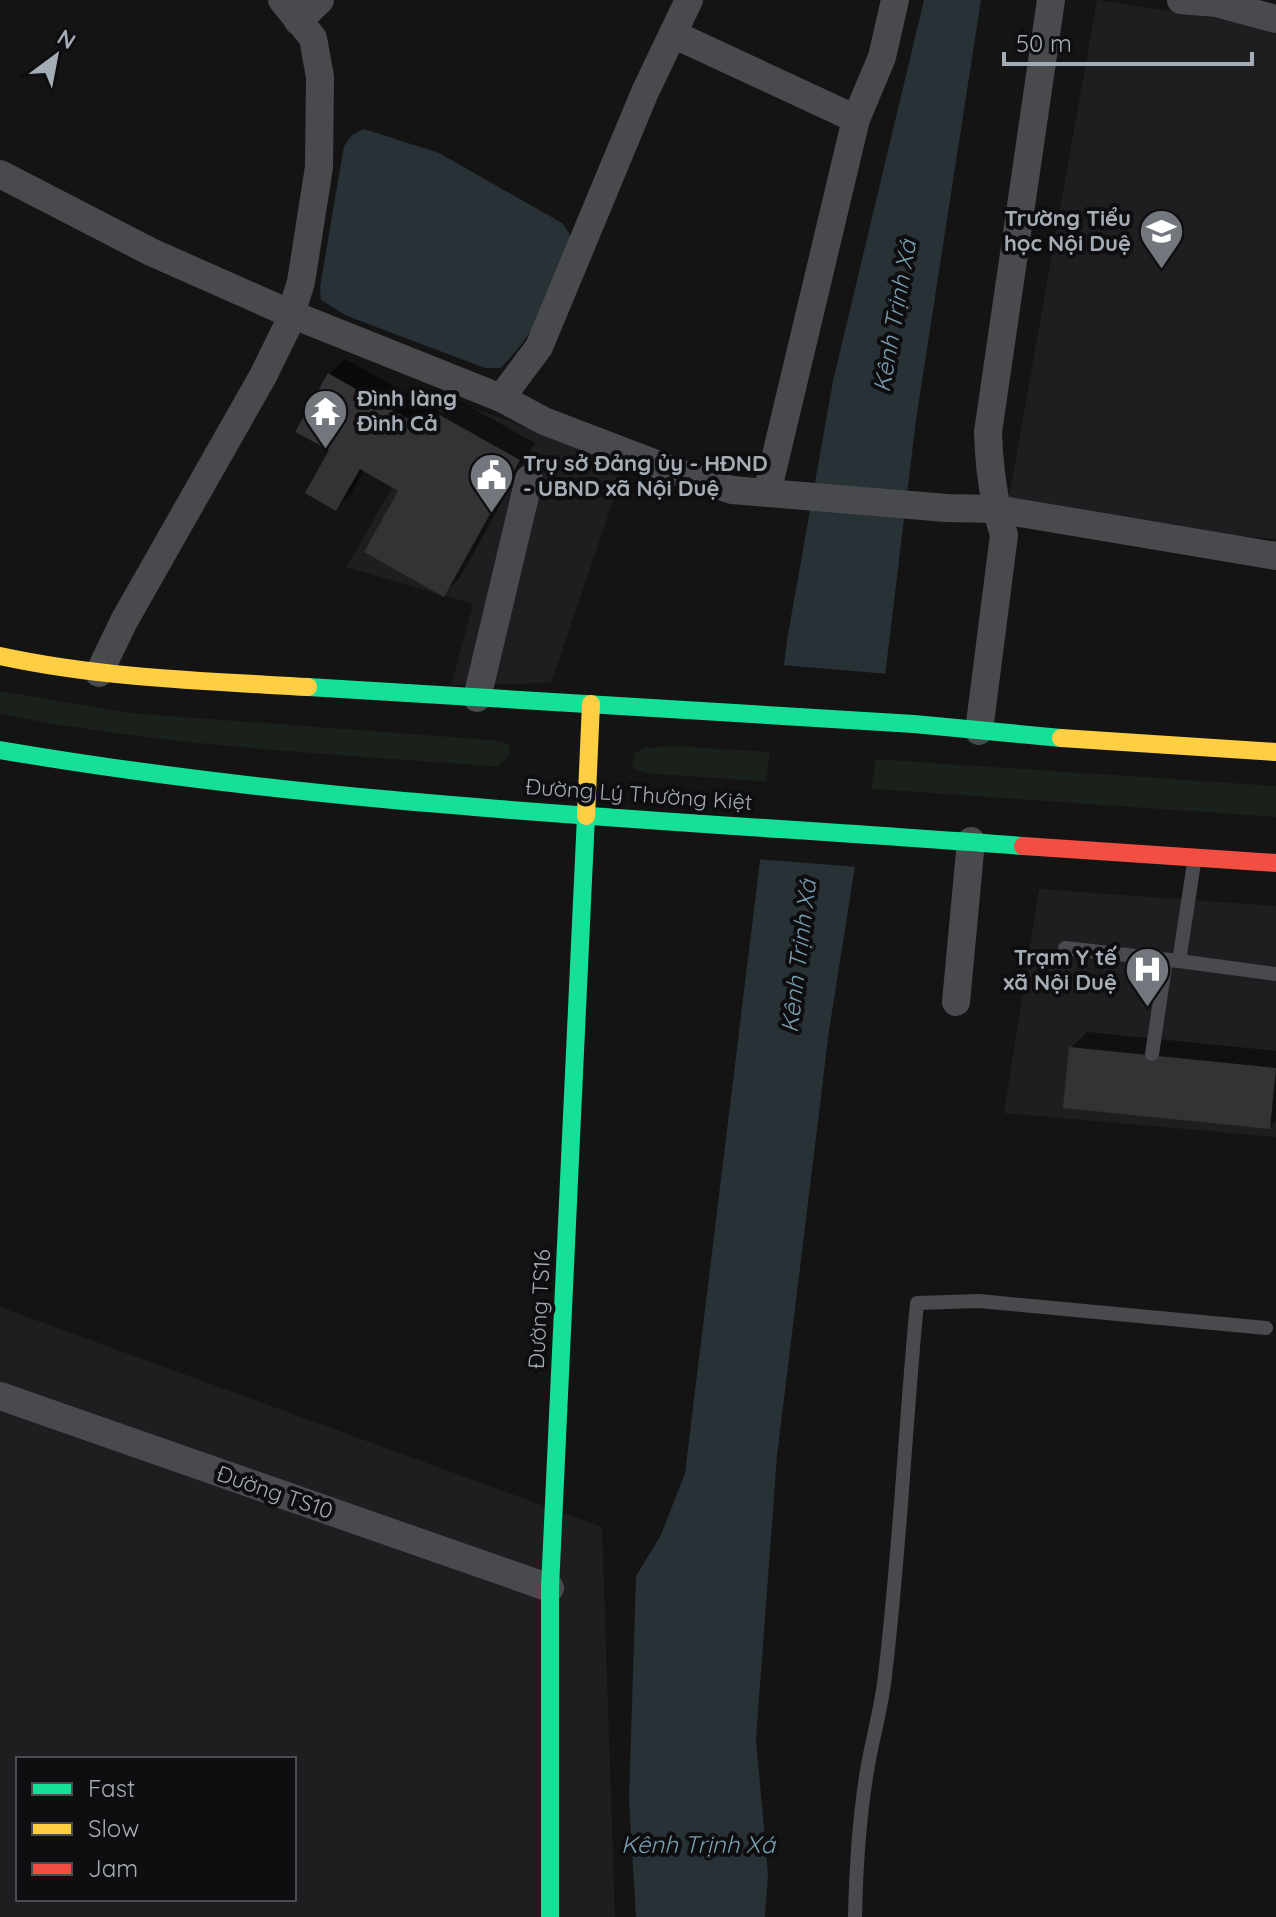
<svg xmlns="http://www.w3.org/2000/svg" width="1276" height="1917" font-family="Quicksand,sans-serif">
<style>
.built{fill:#1e1e20;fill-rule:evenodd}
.green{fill:#1a211a}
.water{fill:#273136}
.pier{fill:#141414}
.shadow{fill:#0007}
.building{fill:#333335}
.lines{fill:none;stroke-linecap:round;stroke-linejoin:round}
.lane{stroke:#484a4d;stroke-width:14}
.street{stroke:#484a4d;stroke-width:28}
.fast{stroke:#16e098;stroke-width:18}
.slow{stroke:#ffcf43;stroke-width:18}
.jam{stroke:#f24e42;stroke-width:18}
.labels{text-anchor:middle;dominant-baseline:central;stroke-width:8;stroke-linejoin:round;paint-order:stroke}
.poi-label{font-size:22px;font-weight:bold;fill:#a4acb6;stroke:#0e0e10;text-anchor:end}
.street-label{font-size:22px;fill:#a4acb6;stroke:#0e0e10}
.water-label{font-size:24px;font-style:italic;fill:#799fb2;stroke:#0e0e10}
</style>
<rect width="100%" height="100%" fill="#141414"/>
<g class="built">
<path d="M1097,0L1276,27V539L1006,514Z"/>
<path d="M445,398L626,463L551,683L451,685L473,604L346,567Z"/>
<path d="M1039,889L1276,906V1137L1004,1113Z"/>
<path d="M0,1307L602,1527L615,1917H0ZM18,1759H294V1899H18Z"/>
</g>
<g class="green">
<path d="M0,691L129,713L491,740L508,744L510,754L498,767C332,753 164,747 0,714Z"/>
<path d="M678,746L1276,786V817L644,773L632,768L634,753L645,748Z"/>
</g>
<g class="water">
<path d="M924,0H981L916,420L885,676L829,1031L777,1456L756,1739L768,1874L765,1917H636L629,1800L636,1576L661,1535L685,1473L787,640L833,381Z"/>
<path d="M364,129L439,153L562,223C563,224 568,231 569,233C577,266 525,347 500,368H485L347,316L321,300L320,287L344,146L352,135Z"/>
</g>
<path class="pier" d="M780,665L889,674L859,867L757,859Z"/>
<g class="shadow">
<path d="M345,359L444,414L458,400L535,443L459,579L443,594L400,490L364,470L352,492L336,508L329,374Z"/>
<path d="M1087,1032L1276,1051V1120L1269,1127L1071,1048Z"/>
</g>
<g class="building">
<path d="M328,373L431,432L440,415L520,460L444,597L364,552L398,491L360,469L336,511L305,493L329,450L295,432Z"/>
<path d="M1069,1047L1276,1068L1270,1129L1063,1108Z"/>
</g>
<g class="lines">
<g class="lane">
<path d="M1065,948L1179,961L1194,863"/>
<path d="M1179,961L1276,974"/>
<path d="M1152,1054L1166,960"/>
<path d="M855,1917C856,1868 859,1819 867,1771C872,1739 882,1707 885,1675C900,1551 905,1427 917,1303L979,1301L1266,1328"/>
</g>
<g class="street">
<path d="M1181,0L1216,3L1276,19"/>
<path d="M298,21L320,0"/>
<path d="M673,34L856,119"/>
<path d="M0,174L151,252L291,314L501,398L539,347L645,92L689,0"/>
<path d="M501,398L544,421L685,475L732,490L946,508L996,509L1276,556"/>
<path d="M767,493L856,119L882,57L895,0"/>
<path d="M99,673L124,621L263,376L287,327L301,282L319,167L320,77L313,38L282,0"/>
<path d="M477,698L529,479"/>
<path d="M979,731L1004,535C993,500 989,468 988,432L1051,0"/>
<path d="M956,1002L971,841"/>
<path d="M0,1396L550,1588"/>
</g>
<g class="fast">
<path d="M308,687L914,724L1061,738"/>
<path d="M0,750C338,808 681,820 1023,846"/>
<path d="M550,1917V1588L586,816"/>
</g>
<g class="slow">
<path d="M0,656C101,678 205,681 308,687"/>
<path d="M1061,738L1276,752"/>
<path d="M586,816L591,704"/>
</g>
<path class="jam" d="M1023,846L1276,863"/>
</g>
<defs>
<symbol id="school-pin" viewBox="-11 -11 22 30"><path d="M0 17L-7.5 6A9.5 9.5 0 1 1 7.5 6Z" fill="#72777d" stroke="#0e0e10"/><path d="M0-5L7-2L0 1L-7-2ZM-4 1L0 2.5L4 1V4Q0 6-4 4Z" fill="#fff"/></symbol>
<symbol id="temple-pin" viewBox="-11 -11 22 30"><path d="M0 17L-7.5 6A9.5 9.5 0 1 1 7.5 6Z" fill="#72777d" stroke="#0e0e10"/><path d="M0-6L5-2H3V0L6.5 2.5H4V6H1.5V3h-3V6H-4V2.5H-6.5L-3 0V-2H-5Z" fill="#fff"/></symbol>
<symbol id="civic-pin" viewBox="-11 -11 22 30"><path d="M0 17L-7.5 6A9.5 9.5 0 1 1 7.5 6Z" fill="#72777d" stroke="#0e0e10"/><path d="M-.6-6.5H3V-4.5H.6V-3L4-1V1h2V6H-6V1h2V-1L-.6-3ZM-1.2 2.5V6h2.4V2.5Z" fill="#fff"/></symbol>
<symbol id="hospital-pin" viewBox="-11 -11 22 30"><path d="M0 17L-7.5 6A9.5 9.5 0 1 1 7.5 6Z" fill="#72777d" stroke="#0e0e10"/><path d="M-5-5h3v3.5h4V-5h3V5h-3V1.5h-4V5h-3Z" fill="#fff"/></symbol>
</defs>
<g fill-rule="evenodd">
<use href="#school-pin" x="1136" y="206" width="51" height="69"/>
<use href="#temple-pin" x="300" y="386" width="51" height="69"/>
<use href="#civic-pin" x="466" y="450" width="51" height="69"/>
<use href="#hospital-pin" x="1122" y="944" width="51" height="69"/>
</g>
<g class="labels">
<g class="poi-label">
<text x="1131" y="218">Trường Tiểu<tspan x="1131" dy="25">học Nội Duệ</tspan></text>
<text x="357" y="398" text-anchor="start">Đình làng<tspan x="357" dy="25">Đình Cả</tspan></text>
<text x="523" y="463" text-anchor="start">Trụ sở Đảng ủy - HĐND<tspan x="523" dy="25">- UBND xã Nội Duệ</tspan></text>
<text x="1117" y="957">Trạm Y tế<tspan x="1117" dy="25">xã Nội Duệ</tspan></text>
</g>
<g class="street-label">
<text transform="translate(639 794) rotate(4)">Đường Lý Thường Kiệt</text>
<text transform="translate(539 1309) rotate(-87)">Đường TS16</text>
<text transform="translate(275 1492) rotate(19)">Đường TS10</text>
</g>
<g class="water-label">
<text transform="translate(894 316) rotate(-80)">Kênh Trịnh Xá</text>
<text transform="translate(798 956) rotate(-83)">Kênh Trịnh Xá</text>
<text x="698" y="1844">Kênh Trịnh Xá</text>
</g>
</g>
<rect x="16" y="1757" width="280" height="144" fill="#0e0e10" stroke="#4a4d52" stroke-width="2"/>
<rect x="32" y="1783" width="40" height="12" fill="#16e098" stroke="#4a4d52" stroke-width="2"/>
<text x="88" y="1797" font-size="24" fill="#a4acb6">Fast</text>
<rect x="32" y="1823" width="40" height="12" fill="#ffcf43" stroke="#4a4d52" stroke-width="2"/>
<text x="88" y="1837" font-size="24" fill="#a4acb6">Slow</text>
<rect x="32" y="1863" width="40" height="12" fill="#f24e42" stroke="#4a4d52" stroke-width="2"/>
<text x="88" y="1877" font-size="24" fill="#a4acb6">Jam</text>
<g transform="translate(56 56) rotate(32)" stroke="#0e0e10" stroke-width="6" paint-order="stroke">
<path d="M0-6L14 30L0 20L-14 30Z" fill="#a4acb6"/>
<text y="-12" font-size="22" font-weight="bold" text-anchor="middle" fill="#a4acb6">N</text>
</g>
<path d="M1004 52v12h248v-12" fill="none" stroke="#a4acb6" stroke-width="4"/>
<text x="1016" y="52" font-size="24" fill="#a4acb6" stroke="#0e0e10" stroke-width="6" paint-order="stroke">50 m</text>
</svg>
